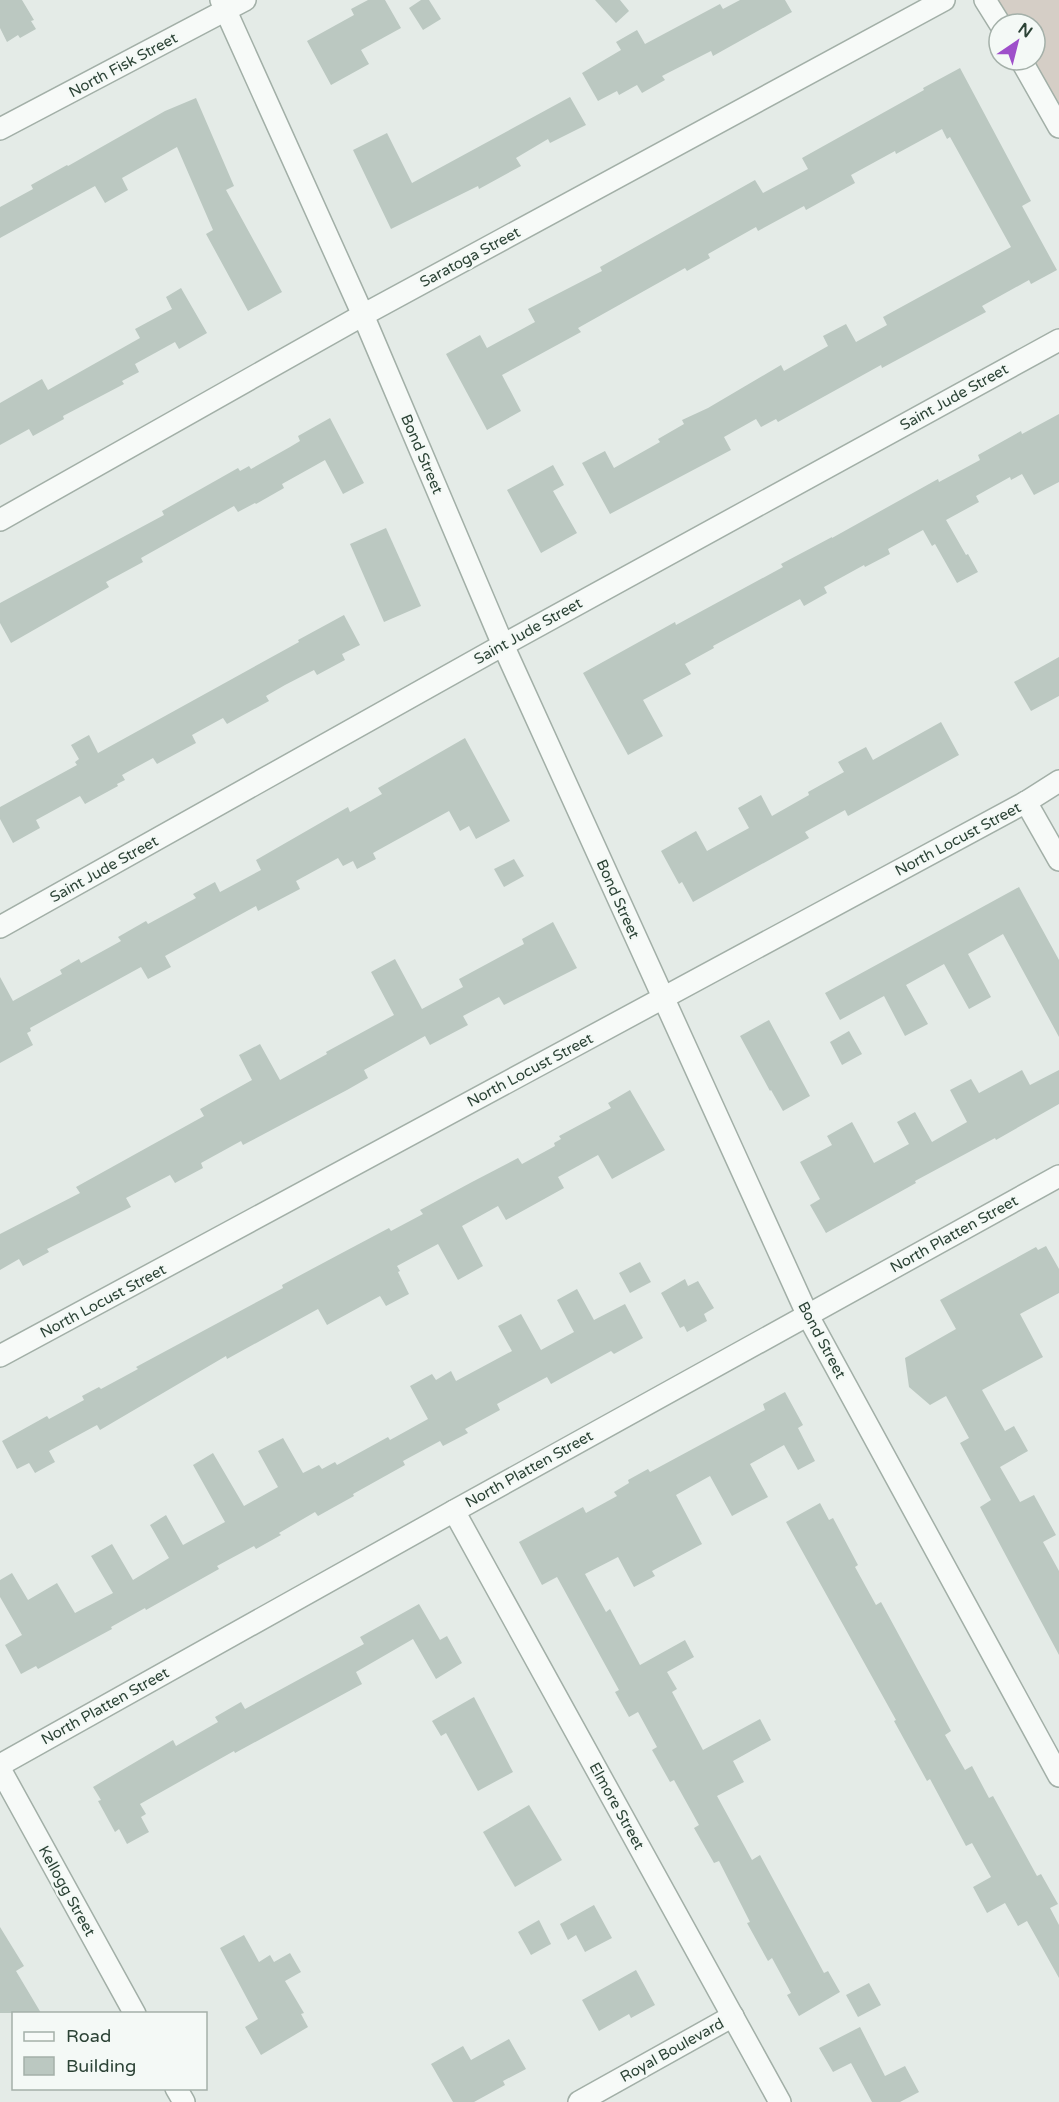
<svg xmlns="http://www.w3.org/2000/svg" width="1059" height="2102" font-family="'Varela Round',sans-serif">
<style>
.green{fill:#d5cec6}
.building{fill:#bbc8c1}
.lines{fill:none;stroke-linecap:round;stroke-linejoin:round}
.street-casing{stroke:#a2afa7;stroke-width:24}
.street{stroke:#f7faf8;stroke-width:21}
.labels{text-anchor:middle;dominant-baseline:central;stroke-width:5;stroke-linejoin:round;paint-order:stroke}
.street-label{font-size:15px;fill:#2c4336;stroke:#f4f9f6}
</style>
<rect width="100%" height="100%" fill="#e4ebe7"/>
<path class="green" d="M987,0H1059V134L1019,60H1035V24H999Z"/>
<g class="building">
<path d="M0,0H22L34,20L31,21L36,29L20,38L18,35L7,42L0,28Z"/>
<path d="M368,0H385L401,28L361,50L369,64L331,85L307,41L354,15L351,9Z"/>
<path d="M421,0H429L441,19L423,30L409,8Z"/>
<path d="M595,0H620L629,11L616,23Z"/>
<path d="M740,0H785L792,12L713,56L711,51L662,76L665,80L642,93L637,85L619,95L617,91L598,101L582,73L621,50L616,42L637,30L645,44L720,4L723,9Z"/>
<path d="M960,68L1031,201L1022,206L1057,270L1031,284L1029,280L982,306L986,312L882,368L881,365L778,422L776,419L761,427L756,419L724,437L731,450L610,514L582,463L605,451L614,468L660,442L658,439L684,424L682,420L708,408L781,365L784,371L828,346L823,336L846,324L856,342L887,325L883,317L1011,247L950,137L947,139L942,129L896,154L895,151L851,175L855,183L806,210L804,206L758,231L756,227L708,254L710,258L687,271L685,268L578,328L581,332L502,375L521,411L487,430L446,354L480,335L487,348L535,322L528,309L602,271L600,267L755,180L763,193L808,169L802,158L924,90L923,88Z"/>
<path d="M570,97L586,125L550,143L548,139L516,158L521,166L479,189L478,186L391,229L353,150L387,133L412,183Z"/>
<path d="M196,98L234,186L226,190L282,292L248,311L206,234L213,230L177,147L122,178L128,190L105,203L95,186L0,238V207L33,189L31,185L67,165L68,166L165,111Z"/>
<path d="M181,288L207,333L179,349L175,342L135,364L139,372L122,381L124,384L63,416L64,419L33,436L29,429L0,445V403L42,379L48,390L140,338L135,329L172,309L166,297Z"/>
<path d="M1059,414V482L1034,495L1022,474L1011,480L1010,477L976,496L979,502L946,520L966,555L968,554L978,572L957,583L935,544L932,546L923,530L888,549L890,554L865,567L864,565L824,587L827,593L804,606L800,599L713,646L714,648L685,664L691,674L643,700L663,736L628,755L583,673L675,622L676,625L783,567L781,564L832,537V538L938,479L939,482L980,460L978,455L1021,431L1022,434Z"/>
<path d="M330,418L364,483L343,494L325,460L282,484L284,488L256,504L255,503L238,512L234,506L141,558L143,562L106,582L109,587L11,643L0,623V603L164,515L162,511L238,468L240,471L249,466L251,469L290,447L300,441L298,436Z"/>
<path d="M553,465L564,485L553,491L577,533L541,553L507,490Z"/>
<path d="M386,528L421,606L384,622L350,544Z"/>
<path d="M344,615L360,645L342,654L345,660L317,675L314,670L285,685L266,696L269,701L227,724L223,718L192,735L196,743L157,764L153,758L122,775L125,780L117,784L118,786L85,804L80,796L36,820L40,828L13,843L0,819V807L77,765L75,762L79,759L71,745L89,735L98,753L299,642L298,640Z"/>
<path d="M1059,657V696L1031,711L1014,682Z"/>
<path d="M941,722L959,755L848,816L845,810L805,832L809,838L693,902L682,882L679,884L661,851L696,831L707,851L749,828L738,808L761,795L772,816L809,795L808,792L844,772L838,762L866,747L873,760Z"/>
<path d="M465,738L510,821L476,839L469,826L460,831L449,811L373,853L376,859L357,869L353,861L343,866L338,858L296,881L300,889L258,911L256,906L165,956L171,967L148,979L141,967L30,1028L31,1031L27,1033L33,1045L0,1063V977L13,1001L62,974L60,970L79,959L81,963L121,941L118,937L146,921L148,924L196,898L193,894L215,882L220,892L261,870L256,860L348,807L350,812L382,794L378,788Z"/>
<path d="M514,859L524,876L504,887L494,869Z"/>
<path d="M1019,887L1059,960V1037L1003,934L968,954L991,997L969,1009L944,964L906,985L928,1024L905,1036L884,996L840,1020L825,993Z"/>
<path d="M553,922L577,968L504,1005L499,997L463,1016L468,1025L430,1045L425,1036L364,1070L368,1078L347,1090L243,1145L241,1141L201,1163L203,1168L175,1183L170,1175L126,1198L131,1207L47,1249L49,1252L23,1266L19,1259L0,1270V1234L80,1193L76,1187L204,1116L200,1109L252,1080L239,1055L260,1044L280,1080L327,1054L326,1052L394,1015L371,972L395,959L422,1009L463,987L459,979L524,944L522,939Z"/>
<path d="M769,1020L810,1096L783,1111L771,1090L770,1091L740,1036Z"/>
<path d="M849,1031L862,1054L842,1065L830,1042Z"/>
<path d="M1022,1070L1030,1085L1059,1070V1104L996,1140L995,1138L915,1181L916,1183L826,1233L810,1205L820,1199L800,1162L832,1145L827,1136L852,1122L874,1163L909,1144L897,1122L915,1112L932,1142L967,1122L950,1090L971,1079L979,1093Z"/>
<path d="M630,1090L665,1150L612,1179L598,1155L558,1177L564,1188L506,1220L498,1206L462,1226L483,1266L458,1280L438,1244L397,1266L400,1271L398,1272L409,1294L386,1306L380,1296L327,1325L318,1309L227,1359L226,1356L100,1430L97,1425L49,1451L55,1462L35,1473L29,1463L17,1469L2,1441L47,1416L49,1419L84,1400L82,1396L99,1387L101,1389L138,1369L136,1367L283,1288L282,1285L340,1254L389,1228L391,1231L423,1214L420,1210L472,1182L518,1158L522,1164L555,1146L554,1143L561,1139L559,1136L611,1108L608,1103Z"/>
<path d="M1046,1246L1059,1269V1293L1020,1314L1043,1357L982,1390L1005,1431L1014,1426L1028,1451L1000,1467L1020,1502L1034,1495L1056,1535L1043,1542L1059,1571V1655L980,1507L991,1500L960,1443L969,1438L946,1396L930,1405L909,1387L905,1358L956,1329L940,1300L1036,1247L1038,1250Z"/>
<path d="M640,1262L651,1282L630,1293L619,1273Z"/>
<path d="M685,1279L688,1286L698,1281L714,1308L704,1314L707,1321L687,1332L684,1326L680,1328L661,1293Z"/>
<path d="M577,1289L594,1320L625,1304L643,1338L614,1354L611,1351L551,1384L547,1377L497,1404L500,1410L465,1429L468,1433L443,1446L440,1441L403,1461L405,1465L353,1494L354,1496L318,1516L315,1512L279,1533L281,1535L256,1549L254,1546L217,1566L219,1569L146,1610L145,1608L111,1627L112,1629L38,1669L36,1666L21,1674L5,1645L22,1635L0,1597V1580L12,1573L28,1600L57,1583L75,1613L113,1593L91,1556L112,1544L133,1580L169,1558L150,1525L166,1515L183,1545L225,1522L193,1465L213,1453L244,1506L278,1487L258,1451L283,1438L303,1473L319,1465L322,1469L335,1462L337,1465L388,1437L390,1440L428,1419L410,1386L432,1374L436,1380L451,1371L456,1381L512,1351L498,1326L521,1314L541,1350L574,1332L557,1300Z"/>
<path d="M785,1392L803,1425L798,1428L815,1461L798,1470L784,1445L750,1464L768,1497L732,1516L710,1476L676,1495L702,1544L652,1571L655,1576L634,1587L618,1557L585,1574L606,1612L610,1609L640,1665L685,1640L694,1657L667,1672L677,1689L672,1692L703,1750L760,1719L771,1740L733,1761L744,1782L717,1796L752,1860L760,1855L824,1973L828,1971L840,1992L799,2016L787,1995L791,1993L772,1958L768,1961L747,1923L750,1922L719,1861L714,1863L694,1828L699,1825L674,1780L670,1782L652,1750L657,1747L638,1712L629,1717L615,1692L619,1690L557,1577L542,1585L519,1542L583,1507L586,1513L617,1496L614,1492L629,1483L628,1480L648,1469L650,1472L765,1410L763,1404Z"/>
<path d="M820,1503L829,1520L833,1518L858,1565L855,1567L876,1605L881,1602L951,1731L945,1735L965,1770L972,1766L989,1798L993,1796L1037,1876L1041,1874L1058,1904L1050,1908L1059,1925V1978L1027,1921L1018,1926L1005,1903L987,1913L973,1887L991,1877L972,1843L966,1846L930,1779L927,1781L894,1721L896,1720L786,1522Z"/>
<path d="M419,1604L440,1640L447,1636L462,1663L436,1679L413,1639L356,1672L362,1684L235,1753L234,1751L140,1804L146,1814L141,1817L149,1832L127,1844L119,1829L115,1832L98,1801L101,1800L93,1787L173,1740L176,1746L218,1722L215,1717L241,1702L245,1709L364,1644L360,1637Z"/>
<path d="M474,1697L513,1772L478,1791L446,1733L441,1736L432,1721Z"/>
<path d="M529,1805L562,1860L515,1887L483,1832Z"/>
<path d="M594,1905L612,1938L585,1952L576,1935L568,1940L560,1924Z"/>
<path d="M539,1920L551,1944L531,1955L518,1932Z"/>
<path d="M0,1927L24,1966L16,1971L41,2013H0Z"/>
<path d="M244,1935L259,1962L270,1955L274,1962L290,1953L301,1972L285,1981L304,2013L301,2014L308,2027L261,2055L245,2027L258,2019L220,1948Z"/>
<path d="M636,1970L655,2005L631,2018L629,2014L599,2031L582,2000Z"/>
<path d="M869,1983L881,2005L858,2017L846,1995Z"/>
<path d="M860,2027L885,2076L905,2066L919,2092L900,2102H872L851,2063L833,2072L819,2048Z"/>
<path d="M509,2039L526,2069L503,2081L505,2085L474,2102H453L431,2064L463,2046L471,2060Z"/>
</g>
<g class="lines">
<defs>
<g id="street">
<path d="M221,0L363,315L503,645L808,1316L1059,1776"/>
<path d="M985,0L1000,24"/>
<path d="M1021,60L1059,127"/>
<path d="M0,129L245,0"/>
<path d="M0,520L363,315L944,0"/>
<path d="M1026,802L1059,860"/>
<path d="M0,927L503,645L1059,340"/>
<path d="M0,1356L1026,802L1059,781"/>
<path d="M454,1511L780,2102"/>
<path d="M0,1765L454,1511L1059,1176"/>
<path d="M0,1769L135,2014"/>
<path d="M176,2088L184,2102"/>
<path d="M579,2102L733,2016"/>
</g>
</defs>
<use href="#street" class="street-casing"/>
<use href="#street" class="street"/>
</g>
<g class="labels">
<g class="street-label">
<text transform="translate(123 65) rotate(-28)">North Fisk Street</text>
<text transform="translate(470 257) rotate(-28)">Saratoga Street</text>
<text transform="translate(954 397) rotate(-29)">Saint Jude Street</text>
<text transform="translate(422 454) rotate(67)">Bond Street</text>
<text transform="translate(528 631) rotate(-29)">Saint Jude Street</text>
<text transform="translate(958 839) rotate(-28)">North Locust Street</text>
<text transform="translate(104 869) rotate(-29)">Saint Jude Street</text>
<text transform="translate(618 899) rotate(66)">Bond Street</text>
<text transform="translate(530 1070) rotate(-28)">North Locust Street</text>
<text transform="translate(954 1234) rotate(-29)">North Platten Street</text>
<text transform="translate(103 1301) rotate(-28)">North Locust Street</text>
<text transform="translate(822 1340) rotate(62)">Bond Street</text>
<text transform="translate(529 1469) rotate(-29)">North Platten Street</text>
<text transform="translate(105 1706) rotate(-29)">North Platten Street</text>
<text transform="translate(617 1806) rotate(61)">Elmore Street</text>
<text transform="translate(67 1891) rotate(61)">Kellogg Street</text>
<text transform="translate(672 2050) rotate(-29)">Royal Boulevard</text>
</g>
</g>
<rect x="12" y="2012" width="195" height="78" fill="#f4f9f6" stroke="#a4b0a9" stroke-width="1.5"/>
<rect x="24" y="2032" width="30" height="9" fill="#f7faf8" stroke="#a4b0a9" stroke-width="1.5"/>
<text x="66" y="2042" font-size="18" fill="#2c4336">Road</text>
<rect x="24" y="2057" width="30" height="18" fill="#bbc8c1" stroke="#a4b0a9" stroke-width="1.5"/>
<text x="66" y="2072" font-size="18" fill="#2c4336">Building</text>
<g transform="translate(1017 42) rotate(35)"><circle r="28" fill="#f4f9f6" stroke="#a4b0a9" stroke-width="1.5"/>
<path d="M0-4.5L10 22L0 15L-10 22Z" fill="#9e4fca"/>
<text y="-9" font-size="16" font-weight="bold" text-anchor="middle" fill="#2c4336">N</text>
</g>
</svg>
